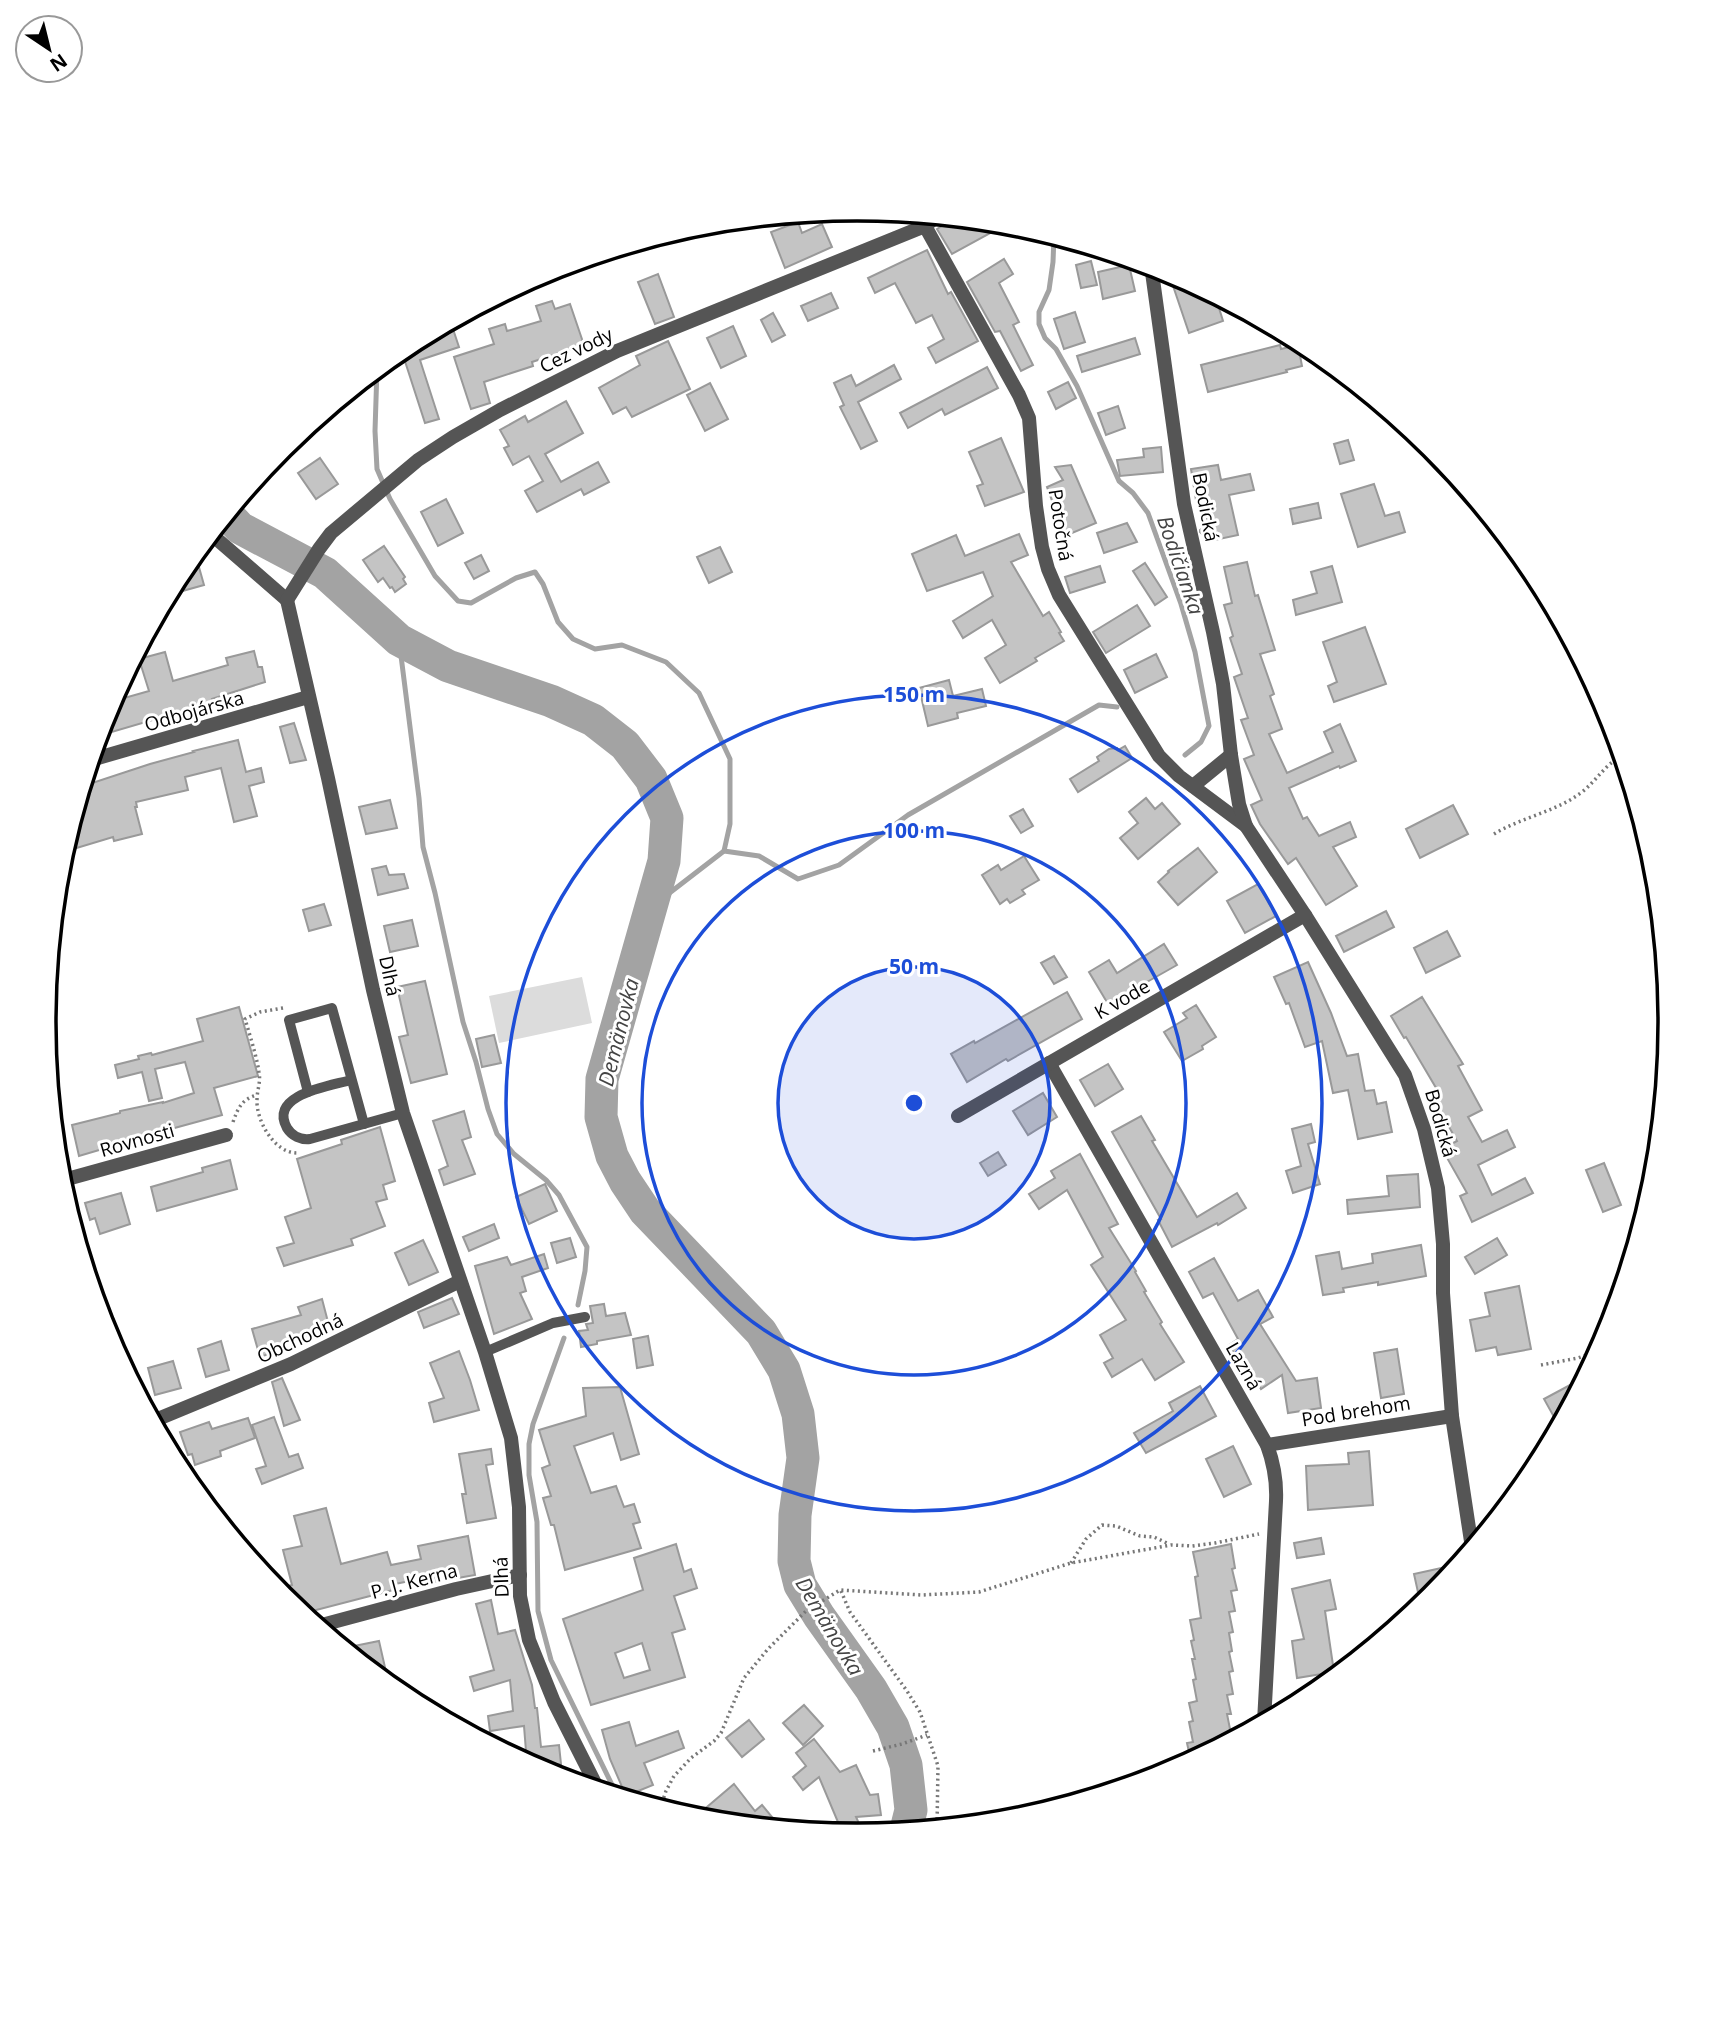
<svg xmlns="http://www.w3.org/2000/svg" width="1714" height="2044" font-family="'Open Sans',sans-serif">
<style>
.green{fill:#dcdcdc}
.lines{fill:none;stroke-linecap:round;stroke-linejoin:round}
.stream{stroke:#a3a3a3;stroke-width:5}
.river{stroke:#a3a3a3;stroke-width:33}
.building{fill:#c4c4c4;stroke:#999;stroke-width:2;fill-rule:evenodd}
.path{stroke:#777;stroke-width:3.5;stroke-dasharray:2 3.5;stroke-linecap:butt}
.lane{stroke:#555;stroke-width:10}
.street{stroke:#555;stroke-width:14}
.ring{fill:none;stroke:#1d4ed8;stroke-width:3.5}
.labels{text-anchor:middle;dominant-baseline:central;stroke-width:6;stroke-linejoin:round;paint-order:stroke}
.street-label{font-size:19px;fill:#000;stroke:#fff}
.water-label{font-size:21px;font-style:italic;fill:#444;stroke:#fff}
.rim{fill:none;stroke:#000;stroke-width:3.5}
.centre{fill:#1d4ed8;stroke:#fff;stroke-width:3.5}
.ring-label{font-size:21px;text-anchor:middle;font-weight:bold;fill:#1d4ed8;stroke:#fff;stroke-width:6;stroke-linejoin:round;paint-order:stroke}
</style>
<rect width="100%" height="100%" fill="#fff"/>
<path class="green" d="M582,977L592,1023L499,1043L489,996Z"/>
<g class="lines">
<g class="stream">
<path d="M1054,236L1053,262L1049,290L1039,312V324L1045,338L1056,349L1077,386L1119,481L1133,493L1148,513L1181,604L1195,652L1209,726L1201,742L1185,755"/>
<path d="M377,369L375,431L377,469L390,499L435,576L458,601L471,603L516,578L535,572L543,584L558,622L573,639L595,649L622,645L666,662L699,693L730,759V824L724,851"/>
<path d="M399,640L419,798L423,847L435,893L463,1022L476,1062L488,1109L497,1134L514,1154L546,1180L559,1195L587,1247L585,1271L578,1305"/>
<path d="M650,908L724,851L759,856L798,879L839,865L908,815L1099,705L1117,707"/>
<path d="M564,1338L533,1424L529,1444V1475L537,1522L538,1611L551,1660L617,1795"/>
</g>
<path class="river" d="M227,514L240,528L325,573L399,640L448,666L551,701L593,720L625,745L651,779L667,818L664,861L602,1079L601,1117L612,1156L625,1181L645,1211L761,1332L784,1370L798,1414L803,1458L795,1515L794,1561L800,1585L819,1616L871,1689L893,1727L906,1765L911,1810L906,1830"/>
</g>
<g class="building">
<path d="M955,218L979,221L1007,224L952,254L937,229Z"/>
<path d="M798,222L802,233L822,224L832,247L785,268L771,232Z"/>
<path d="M927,250L948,294L951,292L978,341L936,363L928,348L944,339L932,315L916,323L895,283L875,293L868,278Z"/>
<path d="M1004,259L1013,274L999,283L1019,322L1013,325L1033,365L1021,371L1000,331L995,332L967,282Z"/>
<path d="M1091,261L1097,285L1081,288L1076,265Z"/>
<path d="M1129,265L1135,291L1103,299L1098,272Z"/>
<path d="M1168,271L1215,295L1223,321L1189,333Z"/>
<path d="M658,274L674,317L655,324L638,282Z"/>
<path d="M831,293L838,308L808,321L801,306Z"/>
<path d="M552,301L555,309L570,304L584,345L532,362L533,366L484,382L490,403L471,409L454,357L494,344L489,329L505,324L507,331L541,321L536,306Z"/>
<path d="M1075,312L1085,342L1064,349L1054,319Z"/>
<path d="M773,313L785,335L772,342L761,320Z"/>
<path d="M733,326L746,356L721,368L707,338Z"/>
<path d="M453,329L459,347L420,360L439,419L425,423L401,349L411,343Z"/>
<path d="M1135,338L1140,354L1082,372L1077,356Z"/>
<path d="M668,341L690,389L632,417L626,407L613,414L599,388L640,365L636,356Z"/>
<path d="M1280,345L1281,349L1298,345L1302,366L1286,370L1287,372L1208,392L1201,365Z"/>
<path d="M894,365L901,379L858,402L877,441L861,449L840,407L844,405L834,383L851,375L856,386Z"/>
<path d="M987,367L998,388L945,415L942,409L908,428L900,413Z"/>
<path d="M1068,382L1076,398L1056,409L1048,392Z"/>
<path d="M710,383L728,419L705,431L687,395Z"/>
<path d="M566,401L583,433L545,454L561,482L598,462L609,482L584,495L581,489L537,512L525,491L543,481L529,456L513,465L504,448L509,446L500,430L525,416L528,422Z"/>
<path d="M1118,406L1125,428L1106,435L1098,413Z"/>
<path d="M1001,438L1024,492L985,506L977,486L983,484L969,452Z"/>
<path d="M1348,440L1354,460L1340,464L1334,444Z"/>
<path d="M1161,447L1163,472L1120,476L1117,460L1144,457L1143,449Z"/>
<path d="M320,458L338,484L316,499L298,473Z"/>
<path d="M1071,465L1096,523L1065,536L1047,487L1063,480L1055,467Z"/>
<path d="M1218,465L1221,480L1250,474L1254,490L1229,495L1238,535L1210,541L1200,532V530L1209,524L1201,499L1196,500L1191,469Z"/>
<path d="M1374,484L1385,516L1399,512L1405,532L1358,547L1341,494Z"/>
<path d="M446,499L463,533L438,546L421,512Z"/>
<path d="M1318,503L1321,518L1293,524L1290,509Z"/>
<path d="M1127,523L1137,542L1104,553L1097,533Z"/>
<path d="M1019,534L1028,555L1011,562L1043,616L1049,612L1061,632L1059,633L1064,641L1035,658L1037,661L1000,683L985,658L1006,645L992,620L963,638L953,621L993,596L983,572L927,591L912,554L956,535L965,556Z"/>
<path d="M384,546L405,577L403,579L406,584L395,592L392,587L390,588L383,578L378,582L363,560Z"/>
<path d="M720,547L732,572L709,583L697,557Z"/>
<path d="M481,555L489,571L474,579L465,563Z"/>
<path d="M197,560L204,585L168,595L187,563Z"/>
<path d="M1247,562L1255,596L1258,595L1275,650L1260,654L1274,694L1270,696L1282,729L1269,734L1287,773L1333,752L1324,732L1340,724L1356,761L1340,768L1339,766L1289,788L1303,819L1307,817L1319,836L1350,822L1356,837L1333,847L1357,886L1326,905L1296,858L1288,864L1260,824L1251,805L1262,800L1244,759L1254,755L1241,720L1248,718L1234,677L1242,674L1230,638L1233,636L1224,605L1232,603L1224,567Z"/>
<path d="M1145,563L1167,597L1155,605L1133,571Z"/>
<path d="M1100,566L1105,582L1070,593L1065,577Z"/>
<path d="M1332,566L1342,602L1296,615L1293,600L1317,593L1311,572Z"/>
<path d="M1137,605L1150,626L1106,653L1093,632Z"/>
<path d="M1365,627L1386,684L1334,702L1328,686L1337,682L1323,642Z"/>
<path d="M254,651L258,667H262L265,682L212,699L214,705L196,711L195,709L183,712V711L98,736L110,702L149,691L139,659L165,652L173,681L228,665L226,658Z"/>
<path d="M1156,654L1167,677L1135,693L1124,670Z"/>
<path d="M949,680L953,696L982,689L986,706L957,713L958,718L928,726L919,688Z"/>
<path d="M294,723L306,760L290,763L280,727Z"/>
<path d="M238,740L246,772L261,768L264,782L249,786L257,816L234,822L221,768L185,777L188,790L136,802L137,807H135L142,834L114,841L113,837L70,850L67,839L83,786L150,764L194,752L193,751Z"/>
<path d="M1125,746L1132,758L1078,792L1070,779L1099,761L1097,757L1109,749L1117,748L1118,750Z"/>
<path d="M1146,798L1155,809L1162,803L1180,824L1138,859L1120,838L1138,823L1129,812Z"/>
<path d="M390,800L397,828L366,834L359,807Z"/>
<path d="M1453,805L1468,834L1420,858L1406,829Z"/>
<path d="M1023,809L1033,826L1021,833L1010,816Z"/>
<path d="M1198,848L1217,872L1178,905L1158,882L1169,872L1168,871Z"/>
<path d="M1024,856L1039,880L1022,890L1025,894L1010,903L1007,899L1000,904L982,875L998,865L1001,870Z"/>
<path d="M386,866L389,875L404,874L408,888L378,895L372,869Z"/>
<path d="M1258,884L1276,916L1245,933L1227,901Z"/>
<path d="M324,904L331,925L309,931L303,910Z"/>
<path d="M1386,911L1394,927L1344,952L1336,936Z"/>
<path d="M412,920L418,946L390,952L384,926Z"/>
<path d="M1447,931L1460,956L1426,973L1414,948Z"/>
<path d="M1164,944L1177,965L1108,1004L1089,972L1109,960L1117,973Z"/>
<path d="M1054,956L1067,977L1054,984L1041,963Z"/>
<path d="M1308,962L1331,1013L1347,1056L1358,1054L1365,1091L1374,1090L1377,1104L1386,1102L1392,1132L1358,1139L1348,1090L1333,1093L1322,1041L1305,1047L1289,1003L1286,1004L1274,977Z"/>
<path d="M425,981L447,1074L411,1083L399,1037L408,1035L397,987Z"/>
<path d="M1067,992L1082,1019L1008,1061L1006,1059L967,1082L951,1054L974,1041L975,1043Z"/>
<path d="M1422,997L1463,1064L1458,1066L1482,1110L1468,1117L1482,1142L1507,1130L1515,1147L1478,1165L1492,1195L1525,1178L1533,1193L1472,1222L1460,1196L1467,1193L1442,1149L1457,1141L1432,1097L1439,1093L1406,1037L1404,1038L1391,1016Z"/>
<path d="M1196,1005L1216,1037L1202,1046L1203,1049L1182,1061L1164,1032L1187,1018L1183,1013Z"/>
<path d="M239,1007L258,1076L214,1088L222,1115L105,1147L106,1148L79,1156L72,1125L120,1113V1111L163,1102V1103L194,1093L185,1062L155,1069L162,1098L149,1101L142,1072L118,1078L115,1065L139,1059L138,1056L151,1053L152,1055L203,1041L197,1019Z"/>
<path d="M494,1035L501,1063L482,1067L476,1039Z"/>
<path d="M1108,1064L1123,1089L1095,1106L1080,1080Z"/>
<path d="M1043,1093L1057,1117L1028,1135L1013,1111Z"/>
<path d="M464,1111L471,1137L462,1140L475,1174L444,1185L439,1170L448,1166L433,1121Z"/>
<path d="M1141,1116L1155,1140L1152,1141L1197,1217L1237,1193L1246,1208L1218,1225L1217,1223L1172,1247L1158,1220L1161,1219L1112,1132Z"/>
<path d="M1311,1124L1315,1142L1308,1144L1320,1184L1293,1193L1286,1171L1301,1166L1292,1129Z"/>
<path d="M380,1127L395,1181L383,1185L387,1199L376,1202L385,1226L351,1239L353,1245L284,1266L277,1248L294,1243L285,1217L311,1208L297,1159L342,1144L341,1140Z"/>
<path d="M998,1152L1006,1165L988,1176L980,1163Z"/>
<path d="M1080,1154L1118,1224L1109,1228L1136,1271L1135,1272L1146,1291L1144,1292L1162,1322L1160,1324L1184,1362L1155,1380L1142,1359L1112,1377L1104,1363L1113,1358L1100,1335L1126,1320L1091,1265L1103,1257L1067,1190L1039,1209L1029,1194L1055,1178L1051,1171Z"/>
<path d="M230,1160L237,1189L157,1211L151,1187L203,1172L202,1168Z"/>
<path d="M1604,1163L1621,1205L1603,1212L1586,1170Z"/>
<path d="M1418,1174L1420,1207L1348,1214L1347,1200L1389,1196L1387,1176Z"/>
<path d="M545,1184L557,1211L529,1224L516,1197Z"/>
<path d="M121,1193L130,1224L100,1234L95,1218L90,1220L85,1203Z"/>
<path d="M494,1224L499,1238L469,1251L463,1237Z"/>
<path d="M570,1238L576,1257L557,1263L551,1243Z"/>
<path d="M1497,1238L1507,1255L1475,1274L1465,1257Z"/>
<path d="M423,1240L438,1272L409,1285L395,1253Z"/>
<path d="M1421,1245L1426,1276L1378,1285V1282L1343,1288L1344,1292L1323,1295L1316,1256L1339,1252L1342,1269L1373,1263L1372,1254Z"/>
<path d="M544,1254L548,1268L522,1277L526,1291L520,1293L532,1319L494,1334L475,1266L507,1257L511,1265Z"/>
<path d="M1214,1258L1238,1301L1258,1290L1273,1317L1260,1324L1296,1381L1317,1378L1321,1408L1288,1413L1282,1375L1261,1389L1241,1358L1238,1360L1229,1345L1238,1339L1213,1293L1203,1298L1189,1272Z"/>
<path d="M1519,1286L1531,1349L1498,1355L1496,1347L1476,1351L1470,1320L1490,1316L1485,1293Z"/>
<path d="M452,1298L459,1314L424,1328L418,1312Z"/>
<path d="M322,1299L328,1322L313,1329L315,1334L282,1345L283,1349L260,1357L252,1329L301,1315L298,1307Z"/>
<path d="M604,1304L606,1316L625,1313L631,1335L597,1341V1344L581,1347L579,1331L588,1330L586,1324L593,1323L590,1306Z"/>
<path d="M648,1336L653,1365L637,1368L633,1339Z"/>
<path d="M221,1341L229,1370L206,1377L198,1349Z"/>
<path d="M1397,1349L1404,1394L1381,1398L1374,1353Z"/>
<path d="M459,1351L470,1380L479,1410L434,1422L429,1403L444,1398L430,1363Z"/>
<path d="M173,1361L181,1388L155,1395L148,1368Z"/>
<path d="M1585,1377L1559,1426L1544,1399Z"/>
<path d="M282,1378L300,1420L284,1426L272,1382Z"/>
<path d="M1200,1386L1216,1416L1146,1453L1134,1433L1173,1411L1169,1403Z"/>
<path d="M620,1387L639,1454L621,1460L613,1433L574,1446L591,1493L616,1486L624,1507L634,1504L640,1522L633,1524L641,1548L565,1570L554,1525H551L543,1498L551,1496L542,1468L550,1465L539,1430L586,1416L583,1388Z"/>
<path d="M274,1417L289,1457L298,1454L303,1468L262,1484L256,1469L266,1466L252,1425Z"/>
<path d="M248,1418L255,1438L220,1451L221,1456L195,1465L192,1454L188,1455L180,1432L209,1422L212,1429Z"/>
<path d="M1233,1446L1251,1484L1224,1497L1206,1459Z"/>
<path d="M491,1449L493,1464L486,1465L496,1518L467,1523L462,1494H466L459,1454Z"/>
<path d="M1369,1451L1373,1505L1308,1510L1306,1466L1349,1464L1348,1453Z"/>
<path d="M326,1508L341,1564L387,1552L391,1565L421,1559L418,1546L468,1536L475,1575L435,1582L434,1576L395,1584L397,1589L316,1610V1612L304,1615L283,1598L280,1588L292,1585L283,1550L302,1546L294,1516Z"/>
<path d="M1321,1538L1324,1554L1297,1558L1294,1543Z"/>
<path d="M676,1544L684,1572L691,1569L697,1588L674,1596L685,1629L672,1633L685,1677L591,1705L563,1619L643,1590L634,1558ZM642,1643L650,1670L624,1678L615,1653Z"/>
<path d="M1231,1544L1235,1568L1232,1569L1237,1590L1231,1591L1235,1611L1229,1612L1233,1632L1229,1633L1232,1651L1229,1652L1233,1671L1229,1672L1233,1694L1227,1695L1231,1714H1227L1231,1734L1227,1735L1229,1741L1191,1761L1187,1743L1193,1742L1189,1722L1193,1721L1189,1703L1197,1701L1193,1680L1196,1679L1192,1659H1195L1191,1641L1194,1640L1190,1620L1201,1618L1195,1577L1198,1576L1193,1552Z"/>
<path d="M1446,1567L1448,1578L1432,1597L1421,1606L1414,1574Z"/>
<path d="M1330,1580L1336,1609L1325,1611L1334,1672L1297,1678L1292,1641L1304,1639L1292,1589Z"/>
<path d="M491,1600L498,1634L515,1630L532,1685L535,1708H537L541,1747L559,1745L561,1764L533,1767L527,1764L524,1726L490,1731L488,1716L513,1711L510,1680L474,1691L470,1677L494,1670L476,1604Z"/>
<path d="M379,1641L389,1685L344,1648Z"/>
<path d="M804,1705L823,1726L803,1745L783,1723Z"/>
<path d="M749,1720L764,1739L742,1757L726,1738Z"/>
<path d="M629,1722L636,1746L678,1731L684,1748L644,1763L653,1785L626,1796L610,1759L602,1730Z"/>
<path d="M814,1739L840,1772L856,1765L870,1795L878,1794L881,1815L856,1817L862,1830L850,1835L843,1834L819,1777L803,1790L793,1777L806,1766L796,1753Z"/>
<path d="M734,1784L755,1811L762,1805L772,1817L764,1822L768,1826L694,1818Z"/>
</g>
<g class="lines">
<g class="path">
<path d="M1494,834C1522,817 1556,812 1582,792C1597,780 1604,766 1622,755"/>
<path d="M283,1008L260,1012L245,1019C250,1036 256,1054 259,1072C261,1082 257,1090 257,1100C256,1120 274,1153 297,1153"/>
<path d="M233,1122C238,1108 242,1099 257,1095"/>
<path d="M1541,1365L1578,1358L1600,1350"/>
<path d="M163,1441L225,1517L241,1548"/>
<path d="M1071,1563L1086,1539L1102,1525L1116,1526L1140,1536L1154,1537L1169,1544"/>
<path d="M841,1591L850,1612L907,1691L920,1712L938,1766L937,1827"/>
<path d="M873,1751L902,1744L927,1735"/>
<path d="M662,1803L666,1791L674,1776L691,1758L714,1741L721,1733L744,1678L768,1649L806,1611L840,1590L922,1595L979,1592L1071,1563L1171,1545L1192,1546L1215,1543L1259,1534"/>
</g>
<g class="lane">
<path d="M351,1080C331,1086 268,1094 287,1128C292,1136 301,1140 310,1139L403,1113"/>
<path d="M308,1092L289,1020L332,1008L364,1124"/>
<path d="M485,1352L553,1323L585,1317"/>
</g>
<g class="street">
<path d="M925,226L1019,395L1029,418L1036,506L1042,547L1048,569L1059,595L1159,756L1179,776L1246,826"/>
<path d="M1151,265L1184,504L1213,632L1223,684L1231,755L1239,804L1246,826L1305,915L1405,1075L1424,1129L1438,1188L1443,1244V1293L1452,1416L1472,1548"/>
<path d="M211,534L287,600"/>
<path d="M287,600L328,778L373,990L403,1113L485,1352L511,1438L519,1507L520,1596L529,1640L554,1702L598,1789"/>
<path d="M287,600L319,549L331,533L418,460L453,437L500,410L617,351L925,226L936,217"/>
<path d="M91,760L308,697"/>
<path d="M1193,786L1231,755"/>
<path d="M1049,1063L1267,1445C1274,1464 1277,1480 1276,1501L1264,1722"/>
<path d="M958,1116L1305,915"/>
<path d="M60,1181L226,1135"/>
<path d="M153,1421L291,1364L460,1281"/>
<path d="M1267,1445L1452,1416"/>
<path d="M318,1626L456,1589L520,1575"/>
</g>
</g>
<circle cx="914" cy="1103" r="136" fill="#1d4ed8" fill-opacity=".12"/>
<g class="ring">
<circle cx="914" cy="1103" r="136"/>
<circle cx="914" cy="1103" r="272"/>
<circle cx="914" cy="1103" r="408"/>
</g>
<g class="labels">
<g class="street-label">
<text transform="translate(576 350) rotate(-26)">Cez vody</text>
<text transform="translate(1206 507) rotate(79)">Bodická</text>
<text transform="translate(1061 525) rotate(81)">Potočná</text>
<text transform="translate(194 711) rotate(-16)">Odbojárska</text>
<text transform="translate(390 976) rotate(78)">Dlhá</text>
<text transform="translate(1122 999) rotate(-30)">K vode</text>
<text transform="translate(1441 1123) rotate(74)">Bodická</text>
<text transform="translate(137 1140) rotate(-16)">Rovnosti</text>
<text transform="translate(300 1338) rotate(-25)">Obchodná</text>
<text transform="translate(1244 1366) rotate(60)">Lazná</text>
<text transform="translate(1356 1411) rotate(-9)">Pod brehom</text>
<text transform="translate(501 1577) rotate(-92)">Dlhá</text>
<text transform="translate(414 1581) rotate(-15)">P. J. Kerna</text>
</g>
<g class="water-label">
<text transform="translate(1181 565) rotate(71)">Bodičianka</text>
<text transform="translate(618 1032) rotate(-76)">Demänovka</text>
<text transform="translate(830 1626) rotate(59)">Demänovka</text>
</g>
</g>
<path d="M0 0H1714V2044H0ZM56 1022a801 801 0 1 1 1602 0a801 801 0 1 1-1602 0Z" fill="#fff" fill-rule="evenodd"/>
<path class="rim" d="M56 1022a801 801 0 1 1 1602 0a801 801 0 1 1-1602 0Z"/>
<circle cx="914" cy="1103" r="10" class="centre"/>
<g class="ring-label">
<text x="914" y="702">150 m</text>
<text x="914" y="838">100 m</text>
<text x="914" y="974">50 m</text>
</g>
<g transform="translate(49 49) rotate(145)"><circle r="33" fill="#ffffff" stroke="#999999" stroke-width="2"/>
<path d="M0-5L12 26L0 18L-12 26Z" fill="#000000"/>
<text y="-10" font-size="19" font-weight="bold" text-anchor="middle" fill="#000000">N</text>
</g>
</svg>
